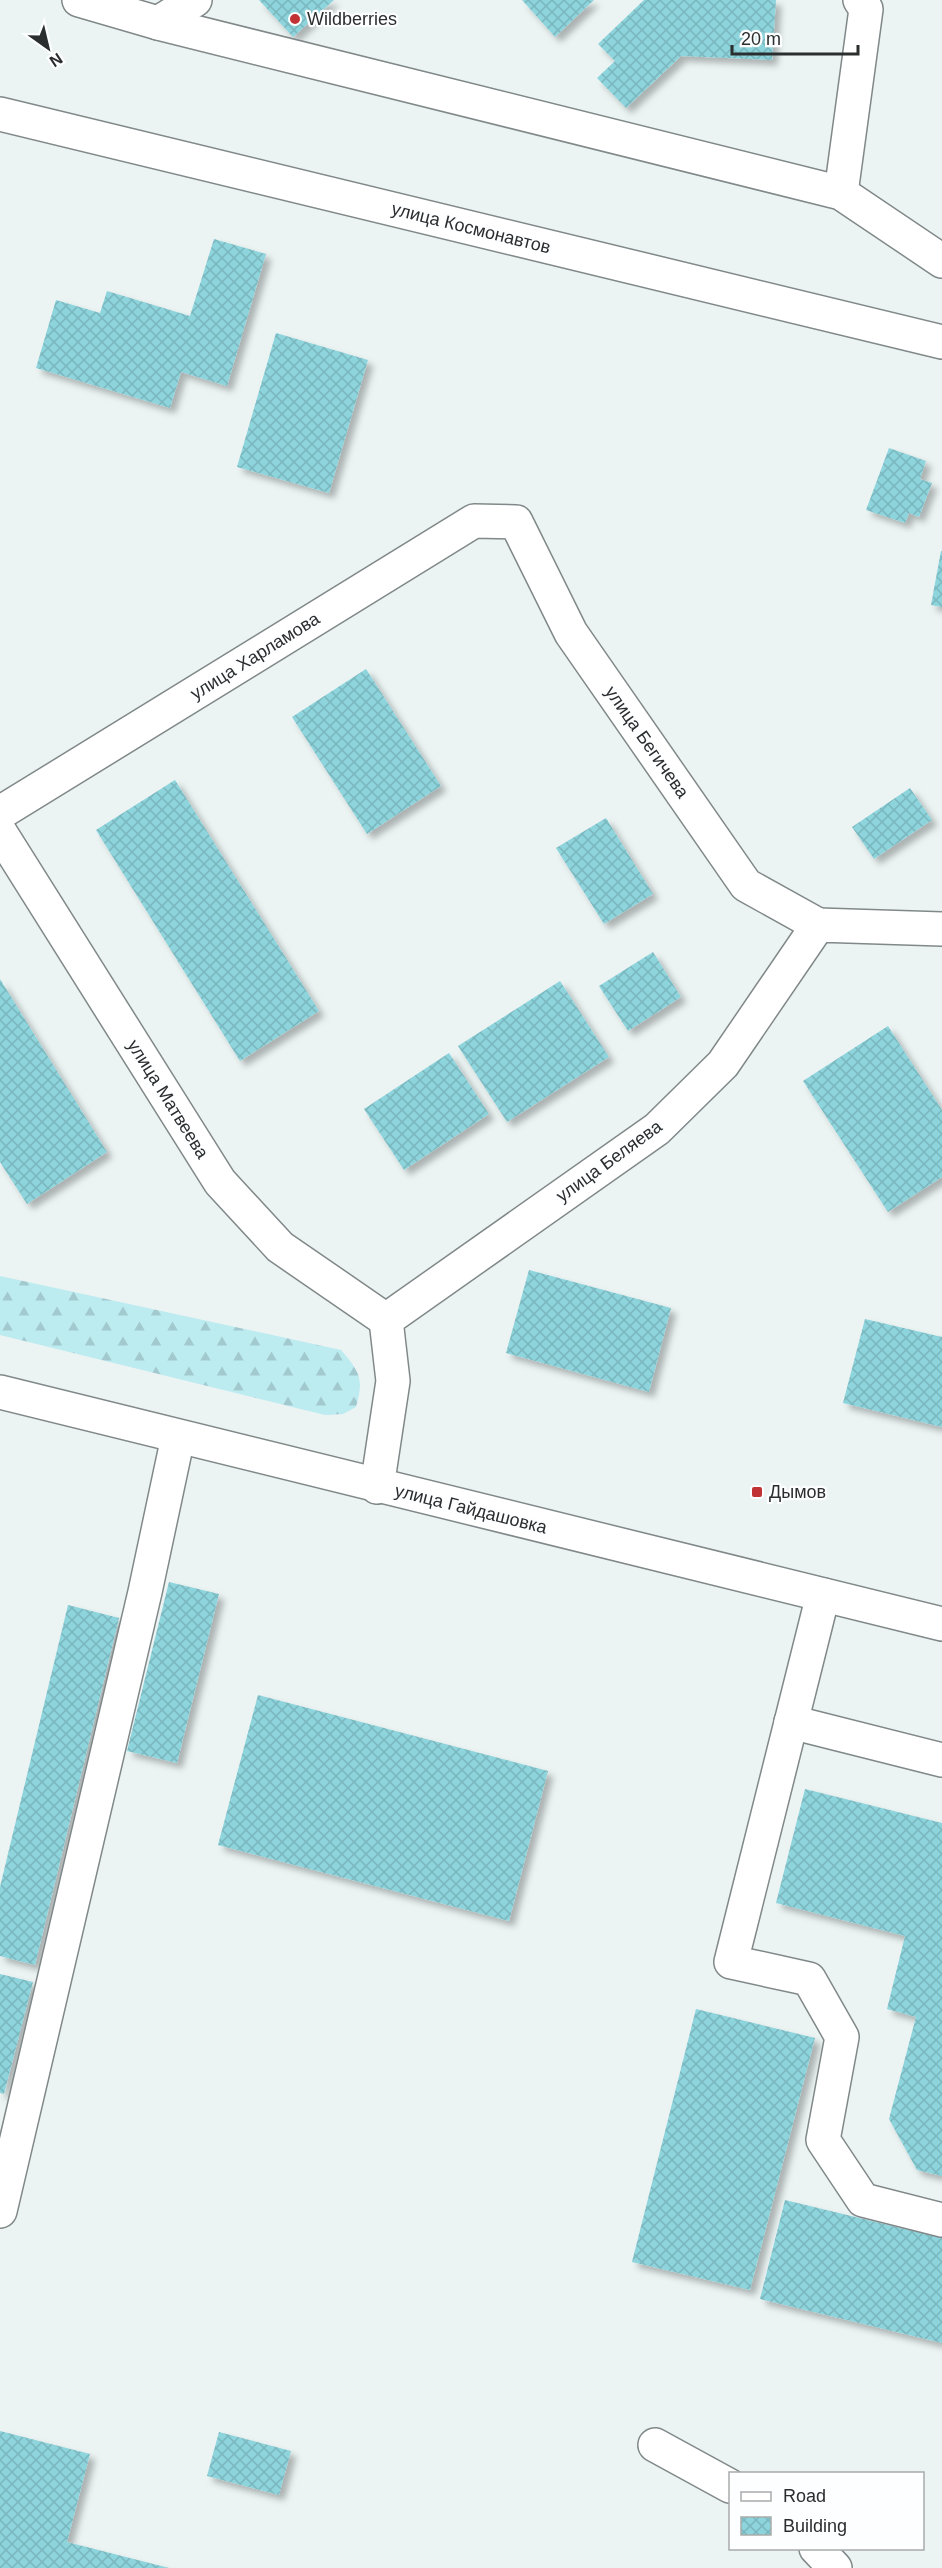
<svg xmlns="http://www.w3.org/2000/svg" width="942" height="2568" font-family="Arial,sans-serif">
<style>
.forest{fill:url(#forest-firs)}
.building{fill:url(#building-cross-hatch);filter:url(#shadow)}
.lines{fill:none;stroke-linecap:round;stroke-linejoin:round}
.minor-casing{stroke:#818889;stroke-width:36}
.major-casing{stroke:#818889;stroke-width:36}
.minor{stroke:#fff;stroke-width:33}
.major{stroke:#fff;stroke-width:33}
.poi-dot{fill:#c13234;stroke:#fdfeff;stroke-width:2}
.labels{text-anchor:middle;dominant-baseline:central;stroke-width:4.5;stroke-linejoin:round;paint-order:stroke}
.poi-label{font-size:18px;fill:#2b2e2e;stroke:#fdfeff;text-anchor:start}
.street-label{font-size:18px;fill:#2b2e2e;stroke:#fdfeff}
</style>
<defs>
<pattern id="forest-firs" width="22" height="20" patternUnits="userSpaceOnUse" patternTransform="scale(1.5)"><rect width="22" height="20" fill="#bcebf0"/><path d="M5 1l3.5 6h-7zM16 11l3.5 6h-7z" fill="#a2cace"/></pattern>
<pattern id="building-cross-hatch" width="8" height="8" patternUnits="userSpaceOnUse" patternTransform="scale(1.5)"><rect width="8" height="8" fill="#8dd4dc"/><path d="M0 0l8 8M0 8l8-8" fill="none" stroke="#7ab6bd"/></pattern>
<filter id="shadow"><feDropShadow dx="5.5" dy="5.5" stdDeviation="3" flood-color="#0004"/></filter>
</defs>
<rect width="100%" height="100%" fill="#ebf3f3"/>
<path class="forest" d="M0,1276L341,1350C360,1372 364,1379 356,1407L343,1414L325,1415L0,1335Z"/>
<g class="building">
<path d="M259,0H334L293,37Z"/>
<path d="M522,0H594L555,37Z"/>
<path d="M644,0H776L772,60L681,56L626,108L597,78L615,61L598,44Z"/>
<path d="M214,239L266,254L227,386L181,372L170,408L36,368L56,300L100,313L107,291L190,316Z"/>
<path d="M276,333L368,360L329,493L237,467Z"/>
<path d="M889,448L926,461L920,479L932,483L919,517L909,513L905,523L866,510Z"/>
<path d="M941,551H942V607L931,605Z"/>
<path d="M366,669L441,786L367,834L292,717Z"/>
<path d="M175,780L319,1011L240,1061L96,830Z"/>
<path d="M910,788L932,820L874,859L852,827Z"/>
<path d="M606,818L653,894L604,924L556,848Z"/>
<path d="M653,952L681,997L628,1031L599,986Z"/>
<path d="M0,979L107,1152L27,1204L0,1162Z"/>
<path d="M560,981L609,1057L507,1122L458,1046Z"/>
<path d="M888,1026L942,1110V1177L888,1212L803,1081Z"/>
<path d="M449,1053L489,1114L404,1170L364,1109Z"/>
<path d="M529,1270L671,1308L649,1392L506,1353Z"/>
<path d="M865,1319L942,1337V1427L843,1403Z"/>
<path d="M169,1582L219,1594L177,1763L127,1751Z"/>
<path d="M68,1605L119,1618L35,1965L0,1956V1887Z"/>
<path d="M258,1695L548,1771L509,1921L218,1845Z"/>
<path d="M805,1789L942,1823V2176L917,2170L889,2119L916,2017L887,2009L905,1936L776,1903Z"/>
<path d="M0,1974L33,1982L4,2094L0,2093Z"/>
<path d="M696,2009L815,2038L750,2290L632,2262Z"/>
<path d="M785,2200L942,2238V2343L760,2299Z"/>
<path d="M0,2431L90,2454L67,2542L169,2568H0Z"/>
<path d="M219,2432L291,2451L279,2495L207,2476Z"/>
</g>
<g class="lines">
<defs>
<g id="minor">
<path d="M79,0L158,23L841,193L942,261"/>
<path d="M158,23L195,0"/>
<path d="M0,114L942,342"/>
<path d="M841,193L866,9L860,0"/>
<path d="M0,813L474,521L516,522L571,633L746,885L818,925"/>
<path d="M0,832L220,1182L280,1247L386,1320"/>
<path d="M377,1487L393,1381L386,1320L657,1129L723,1064L818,925L942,929"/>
<path d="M823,1595L731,1962L809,1979L842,2037L823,2140L863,2200L942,2220"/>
<path d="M791,1722L942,1760"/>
<path d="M0,2211L145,1592L178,1437"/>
<path d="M655,2445L730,2486"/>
<path d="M816,2548L835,2568"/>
</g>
<path id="major" d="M0,1392L942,1624"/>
</defs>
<use href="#minor" class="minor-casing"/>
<use href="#major" class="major-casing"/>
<use href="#minor" class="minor"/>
<use href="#major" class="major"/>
</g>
<g class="poi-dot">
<circle cx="295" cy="19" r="6"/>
<rect x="751" y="1486" width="12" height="12" rx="3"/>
</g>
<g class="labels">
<g class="poi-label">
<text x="307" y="19">Wildberries</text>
<text x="769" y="1492">Дымов</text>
</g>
<g class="street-label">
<text transform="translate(471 228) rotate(14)">улица Космонавтов</text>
<text transform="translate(255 656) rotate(-32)">улица Харламова</text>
<text transform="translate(647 742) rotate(55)">улица Бегичева</text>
<text transform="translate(168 1099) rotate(58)">улица Матвеева</text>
<text transform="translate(609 1161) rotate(-36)">улица Беляева</text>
<text transform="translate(471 1509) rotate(14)">улица Гайдашовка</text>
</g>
</g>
<rect x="729" y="2472" width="195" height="78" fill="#fdfeff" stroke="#a9abab" stroke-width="1.5"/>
<rect x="741" y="2492" width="30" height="9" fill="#ffffff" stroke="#a9abab" stroke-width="1.5"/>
<text x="783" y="2502" font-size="18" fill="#2b2e2e">Road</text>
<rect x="741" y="2517" width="30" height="18" fill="url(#building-cross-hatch)" stroke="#a9abab" stroke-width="1.5"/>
<text x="783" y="2532" font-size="18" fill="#2b2e2e">Building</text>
<g transform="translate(48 48) rotate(146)" stroke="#fdfeff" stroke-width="4.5" paint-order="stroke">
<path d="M0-4.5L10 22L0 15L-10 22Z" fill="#2b2e2e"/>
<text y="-9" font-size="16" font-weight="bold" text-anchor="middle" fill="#2b2e2e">N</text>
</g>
<path d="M732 45v9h126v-9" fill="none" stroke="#2b2e2e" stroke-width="3"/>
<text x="741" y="45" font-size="18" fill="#2b2e2e" stroke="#fdfeff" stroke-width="4.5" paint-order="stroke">20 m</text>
</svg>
